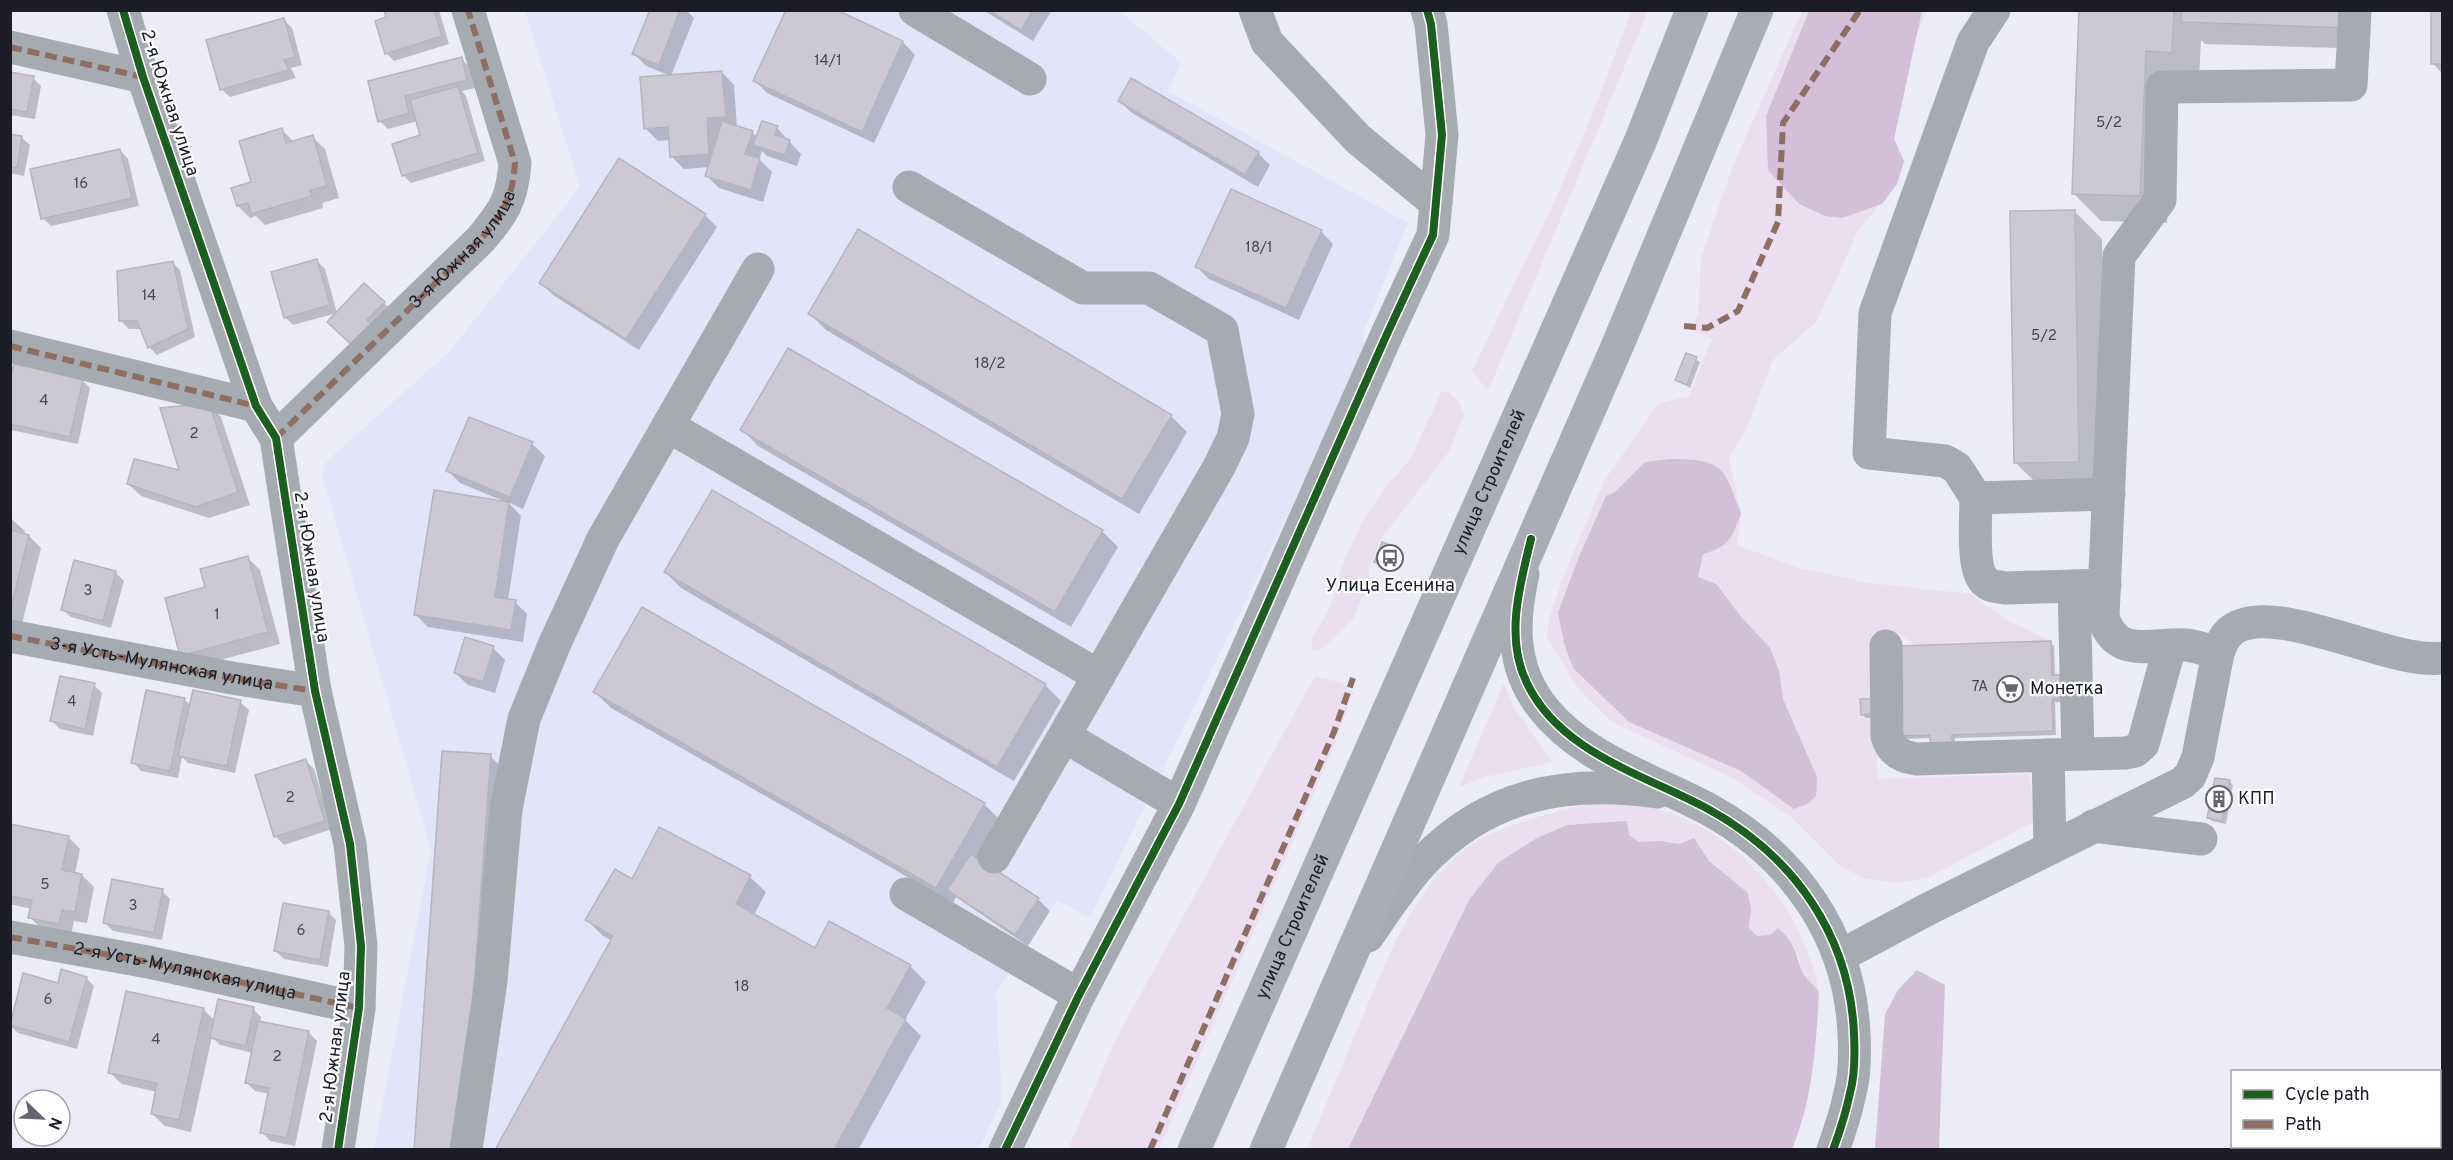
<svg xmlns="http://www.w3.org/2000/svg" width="2453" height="1160" font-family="Overpass,sans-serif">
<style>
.built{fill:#e2e4fa}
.green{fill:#ebdef0}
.forest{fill:#d3bfd8}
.shadow{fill:#0003}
.building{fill:#ccc9d4;stroke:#b6b4bf;stroke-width:1.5}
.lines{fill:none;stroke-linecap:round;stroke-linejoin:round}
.minor{stroke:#a6abb1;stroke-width:33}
.major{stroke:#aaadb6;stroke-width:33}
.quiet{stroke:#8d6e63;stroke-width:6;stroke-dasharray:12 6;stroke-linecap:butt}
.cycleway-casing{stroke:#fff;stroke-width:11}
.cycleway{stroke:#1b5e20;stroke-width:8}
.labels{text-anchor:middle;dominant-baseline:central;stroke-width:4.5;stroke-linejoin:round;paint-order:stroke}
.number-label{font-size:15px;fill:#474753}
.street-label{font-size:18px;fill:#1b1c28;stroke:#fff}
.poi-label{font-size:18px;fill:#1b1c28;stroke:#fff;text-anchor:start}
</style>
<rect width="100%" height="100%" fill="#ebecf7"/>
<path class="built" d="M525,11H1120L1181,63L1168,91L1408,223L1363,333V361L1090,918L1057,900L996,993L1002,1100L979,1149H374L431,849L322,475L327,461L450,351L580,187Z"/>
<g class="green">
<path d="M1632,10L1648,11L1488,391L1472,371L1556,198L1590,120Z"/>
<path d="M1802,11H1927L1916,35L1894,139L1904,161L1897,184L1857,232L1831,291L1816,322L1773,360L1746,430L1729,457L1741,514L1737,545L1799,568L1870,583L1971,594L2008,621L2051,641L1915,645L1900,634L1871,637L1878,779L2028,774L2031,785L2033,822L1929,877L1899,883L1866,879L1840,866L1792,818L1732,778L1612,722L1580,691L1547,638L1549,619L1563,577L1604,481L1658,404L1689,396L1712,339L1692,330L1698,314L1701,258L1734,163Z"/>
<path d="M1442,391L1449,392L1458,401L1464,414L1450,450L1381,539L1371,563L1366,589L1353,619L1324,647L1313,652L1311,640L1329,610L1343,564L1362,522L1388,484L1409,461Z"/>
<path d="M1315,676L1342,683L1353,693L1331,753L1159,1149H1068L1116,1039Z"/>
<path d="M1504,683L1513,706L1552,762L1485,777L1459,787Z"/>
<path d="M1585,805C1601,805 1619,803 1635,805C1727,816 1804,904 1819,992L1802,971L1798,955L1770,935L1756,936L1749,928L1751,909C1733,886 1708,863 1694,838L1679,844L1660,841L1639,842L1629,835L1627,821L1469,900L1348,1149L1307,1150C1325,1107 1342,1065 1360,1023C1386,962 1411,892 1465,849C1493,827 1550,813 1585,805Z"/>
</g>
<g class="forest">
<path d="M1809,11H1922L1894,139L1904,161L1897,184L1882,204L1842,218L1825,216L1799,204L1768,170L1766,116Z"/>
<path d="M1671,459C1724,459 1724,467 1741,514C1731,539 1730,546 1703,554L1698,577L1716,584L1743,619L1770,648L1779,671L1783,699L1817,777L1816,796L1807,804L1794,809L1741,771L1629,722L1573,668L1564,643L1558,613L1578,559L1606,496L1615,492L1645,462Z"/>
<path d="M1627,821L1629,835L1639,842L1660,841L1679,844L1694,838L1709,861L1748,893L1751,909L1749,928L1757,936L1770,935L1778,928C1795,944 1794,949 1801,969C1804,977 1814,985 1819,992C1816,1046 1813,1099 1792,1149H1348L1469,900L1498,863L1537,838L1567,825Z"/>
<path d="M1917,970L1945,985L1939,1149H1875L1885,1014L1898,990Z"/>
</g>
<g class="shadow">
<path d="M386,10H439L449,44L394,61L386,53L388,18Z"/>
<path d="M651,10H686L694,18L671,76L646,66L634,54Z"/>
<path d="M833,10L903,42L915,55L874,143L767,93L755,81Z"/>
<path d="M983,10H1052L1033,41Z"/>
<path d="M2080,10H2371L2370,49L2205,44L2201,40L2199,80L2173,79L2167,223L2101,221L2073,193Z"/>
<path d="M2432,10H2442V73L2432,63Z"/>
<path d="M284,20L292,28L302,65L291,68L296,78L230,97L221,89Z"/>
<path d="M461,59L470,67L475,88L462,91L466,96L485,161L411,183L403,175L422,136L418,121L388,129L380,121L370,82Z"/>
<path d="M722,72L734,85L737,128L752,132L757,137L777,128L801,154L797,166L767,156L762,151L759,159L772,172L763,202L719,188L707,176L710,167L684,169L671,156L670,140L658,141L646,129Z"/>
<path d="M10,73L33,78L41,86L35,119L10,115Z"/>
<path d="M1119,101L1258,153L1270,165L1258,187L1132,113Z"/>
<path d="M282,130L294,142L312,137L325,149L339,198L322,203L323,208L265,225L256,216L250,218L238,206Z"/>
<path d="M10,135L21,137L30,145L24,176L10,173Z"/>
<path d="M120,150L128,159L139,206L51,226L43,218Z"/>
<path d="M2074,211L2102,239L2106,489L2043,490L2015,462Z"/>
<path d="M705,215L717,227L639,350L553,295L541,283Z"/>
<path d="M1321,231L1333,244L1299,320L1209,279L1197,267Z"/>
<path d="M317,261L325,269L337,313L293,325L285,317Z"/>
<path d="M172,262L180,270L195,337L157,355L149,347L142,329H129L120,320Z"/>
<path d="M384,303L392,311L364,355L329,322Z"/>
<path d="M810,314L1171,416L1187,432L1139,514L826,330Z"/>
<path d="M1687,355L1700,362L1690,388L1677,380Z"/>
<path d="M82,380L90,388L78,444L11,430L10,385Z"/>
<path d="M209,404L221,417L250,505L209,518L141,496L128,484L181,472Z"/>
<path d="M470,418L532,444L545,456L523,509L508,502L521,516L508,600L515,602L527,614L523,642L428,627L416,615L506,502L460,483L448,471Z"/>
<path d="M742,430L1102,531L1118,547L1071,627L758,446Z"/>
<path d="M10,518L25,531L24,535L29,536L41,548L22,624L10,621Z"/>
<path d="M1389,547L1392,550L1384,568L1375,562Z"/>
<path d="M247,557L260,570L280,644L194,667L181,655L206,588Z"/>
<path d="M75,562L116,573L124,581L111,628L71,617L62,609Z"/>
<path d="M665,572L1045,685L1061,701L1014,781L681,588Z"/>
<path d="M2050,643L2054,646L2055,677L2064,702H2055L2056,735L1955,738V746L1932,738L1907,739L1903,735Z"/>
<path d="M493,648L505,660L495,693L468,685L455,673Z"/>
<path d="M94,685L102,693L93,736L60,729L52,721Z"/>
<path d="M595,692L984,804L1000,820L977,860L1038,899L1050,911L1028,946L956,897L953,903L611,708Z"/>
<path d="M184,699L191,706L240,702L249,710L235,773L188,763L182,757L178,778L141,771L133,762Z"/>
<path d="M1862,701L1874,717L1866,718L1862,714Z"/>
<path d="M490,756L502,768L475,1150H415Z"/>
<path d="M306,761L314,769L332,829L284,845L276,837L257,776Z"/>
<path d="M2216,779L2230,782L2233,785L2226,824L2212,821L2208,817Z"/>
<path d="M10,828L68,837L80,849L75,874L82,875L94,887L87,923L74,921L71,935L42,930L30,917L32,909L10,904Z"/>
<path d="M750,877L766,892L754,915L816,950L910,966L926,982L905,1020L921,1036L858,1150H496L612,941L603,936L587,920L633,881Z"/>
<path d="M162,891L170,899L162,940L113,931L105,923Z"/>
<path d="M328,912L336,920L328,967L284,959L275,951Z"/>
<path d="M86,978L94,986L77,1049L18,1033L10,1025L59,984Z"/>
<path d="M203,1009L215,1021L253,1009L261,1017L260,1023L309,1033L317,1041L295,1146L270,1141L262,1132L270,1094L255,1091L247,1083L253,1053L220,1045L212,1037L191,1132L165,1126L152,1114L157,1092L122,1084L109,1072Z"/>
</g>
<g class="building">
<path d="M384,10H434L442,36L385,54L375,21L386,17Z"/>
<path d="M650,10H680L659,65L632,54Z"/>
<path d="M786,10H837L903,41L862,132L753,81Z"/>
<path d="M988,10H1033L1021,30Z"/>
<path d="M2079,10H2174L2172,53L2146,51L2140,196L2072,194Z"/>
<path d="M2182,10H2349L2348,28L2181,22Z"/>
<rect x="2431" y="10" width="11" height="54"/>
<path d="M284,18L295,57L284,60L289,70L220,90L206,40Z"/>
<path d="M462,57L467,80L405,96L409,113L378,122L368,81Z"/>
<path d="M722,71L726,117L707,118L709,154L670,157L668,127L644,129L640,77Z"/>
<path d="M10,72L34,76L27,112L10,109Z"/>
<path d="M1131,78L1259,152L1245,175L1118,101Z"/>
<path d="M458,86L478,153L402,176L392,144L420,135L410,100Z"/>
<path d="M722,121L753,131L745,154L760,158L751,190L705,176Z"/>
<path d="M762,121L778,126L775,135L790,140L785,155L753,145Z"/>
<path d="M282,128L286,143L313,135L327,186L310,190L312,196L251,214L248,203L237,206L231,188L251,182L239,141Z"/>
<path d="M10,134L22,136L17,168L10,167Z"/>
<path d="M120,149L132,198L41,219L30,169Z"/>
<path d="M619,158L706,214L626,339L539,283Z"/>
<path d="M1231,189L1322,230L1286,308L1195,267Z"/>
<path d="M2075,210L2079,462L2014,463L2010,211Z"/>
<path d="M858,229L1172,415L1122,499L808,314Z"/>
<path d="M317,259L330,305L284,318L271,272Z"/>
<path d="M173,261L188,329L148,348L137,321H119L117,271Z"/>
<path d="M364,283L385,302L367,320L374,327L355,348L327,322Z"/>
<path d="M788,348L1103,530L1055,612L740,430Z"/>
<path d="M1686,353L1697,357L1687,385L1675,380Z"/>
<path d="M14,364L83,379L70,437L10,424V378Z"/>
<path d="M209,403L238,492L196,507L127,484L134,459L179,470L160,408Z"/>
<path d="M469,417L533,442L510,497L446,471Z"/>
<path d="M434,490L509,502L495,597L516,600L511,630L414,615Z"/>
<path d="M712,490L1046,684L997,767L664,572Z"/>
<path d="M10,530L29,535L10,611Z"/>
<path d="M1382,542L1390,545L1381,565L1374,562Z"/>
<path d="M248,556L268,632L180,656L165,598L205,587L200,569Z"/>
<path d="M74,560L116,571L103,621L61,610Z"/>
<path d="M642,607L985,803L936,888L593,692Z"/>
<path d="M465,637L494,646L483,682L454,673Z"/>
<path d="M2051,641L2052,675H2060L2061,698L2052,699L2053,731L1952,735V743H1930V735L1902,736L1899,646Z"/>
<path d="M60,676L95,683L85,729L50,721Z"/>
<path d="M146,690L185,698L170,771L131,763Z"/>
<path d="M193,690L241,700L227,766L178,756Z"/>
<path d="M1860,699H1871V714L1861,715Z"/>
<path d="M442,751L491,754L462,1150H414Z"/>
<path d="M306,759L325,821L274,837L255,775Z"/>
<path d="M2215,778L2230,780L2222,821L2207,818Z"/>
<path d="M10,824L69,836L62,870L82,874L75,912L62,910L59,924L28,918L32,900L10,896Z"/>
<path d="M659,827L751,875L736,904L815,948L829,921L911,965L887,1008L906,1019L834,1150H495L613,936L585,920L615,869L632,879Z"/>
<path d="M971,854L1039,898L1015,935L947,890Z"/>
<path d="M112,879L163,889L154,933L103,923Z"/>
<path d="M283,903L329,911L320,960L274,951Z"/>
<path d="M61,969L87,977L69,1042L10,1025L23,973L58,983Z"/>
<path d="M126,991L204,1008L179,1120L151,1114L157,1083L108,1073Z"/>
<path d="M218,999L254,1007L246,1046L210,1038Z"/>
<path d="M258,1021L309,1031L287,1138L260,1133L269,1088L245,1083Z"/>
</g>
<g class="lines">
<g class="minor">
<path d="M123,10L143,77L256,406L276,438L315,691L350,844L361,946L359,1008L338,1150"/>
<path d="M915,10L1030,79"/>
<path d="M1255,10L1267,42L1358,139L1436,203"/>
<path d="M1994,10L1973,42L1875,313L1869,453L1945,461L1957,468L1976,498L2109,494"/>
<path d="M10,47L143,77"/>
<path d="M909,187L1083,288H1149L1222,330L1238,414L1233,438L1219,467L1064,736L1179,804"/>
<path d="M10,346L256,406"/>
<path d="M668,426L1099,676"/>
<path d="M276,438L481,239C504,211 512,201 515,163L468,10"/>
<path d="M1976,498C1976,516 1972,566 1983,579C1988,587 1996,586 2005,588L2105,585"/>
<path d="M1523,574C1512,622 1511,668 1543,708C1583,759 1652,779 1708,809C1794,856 1850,936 1854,1034C1855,1053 1855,1075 1850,1093C1846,1112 1840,1131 1833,1150"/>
<path d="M2074,586L2078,754"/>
<path id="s1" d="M10,636L232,678L315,691"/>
<path d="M1886,646L1887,736C1891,751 1902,757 1916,759L2048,755L2050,848"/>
<path d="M2218,653C2207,650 2196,646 2186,645C2152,643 2116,660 2103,617L2119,256L2160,200L2162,87L2351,85L2355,10"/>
<path d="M2048,755L2125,753L2135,751L2143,744L2170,646"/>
<path d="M2093,826L2201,839"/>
<path d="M994,857L1064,736"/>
<path d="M906,894L1079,995"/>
<path d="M1368,936C1385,911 1402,885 1422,863C1487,794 1566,779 1657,792"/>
<path id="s2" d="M10,937L148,962L359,1008"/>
<path d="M1840,956L1930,908L2182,783L2190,776L2198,757L2218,653C2221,644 2224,636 2232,630C2274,599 2389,665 2442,658"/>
<path d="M466,1150L491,981L506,809L524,719L555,643L603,539L758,269"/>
<path d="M1005,1150L1079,995L1179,804L1387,334L1433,235L1442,135L1431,24L1427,10"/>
</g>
<g class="major">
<path id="s3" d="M1194,1150L1640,142L1692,10"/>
<path d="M1266,1150L1619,342L1757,10"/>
</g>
<g class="quiet">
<path d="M10,47L143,77"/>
<path d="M1684,326L1707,328L1738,311L1778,222L1783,123L1860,10"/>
<path d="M10,346L256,406"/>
<path id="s4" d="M276,438L481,239C504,211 512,201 515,163L468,10"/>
<path d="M10,636L232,678L315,691"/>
<path d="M10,937L148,962L359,1008"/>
<path d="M1150,1150L1334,732L1353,678"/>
</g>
<defs>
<g id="cycleway">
<path d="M123,10L143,77L256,406L276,438L315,691L350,844L361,946L359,1008L338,1150"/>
<path d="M1531,539C1520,584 1505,637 1526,681C1558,752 1645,775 1708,809C1794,856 1850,936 1854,1034C1855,1053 1855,1075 1850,1093C1846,1112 1840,1131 1833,1150"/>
<path d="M1005,1150L1079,995L1179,804L1387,334L1433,235L1442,135L1431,24L1427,10"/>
</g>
</defs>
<use href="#cycleway" class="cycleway-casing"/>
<use href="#cycleway" class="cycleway"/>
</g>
<defs>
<symbol id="bus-ring" viewBox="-11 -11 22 22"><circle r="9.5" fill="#fff" stroke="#646570" stroke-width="1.5"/><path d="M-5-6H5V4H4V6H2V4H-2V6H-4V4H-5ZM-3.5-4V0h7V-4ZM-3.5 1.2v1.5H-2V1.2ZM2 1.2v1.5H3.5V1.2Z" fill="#646570"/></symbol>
<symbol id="supermarket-ring" viewBox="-11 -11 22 22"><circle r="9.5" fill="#fff" stroke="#646570" stroke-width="1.5"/><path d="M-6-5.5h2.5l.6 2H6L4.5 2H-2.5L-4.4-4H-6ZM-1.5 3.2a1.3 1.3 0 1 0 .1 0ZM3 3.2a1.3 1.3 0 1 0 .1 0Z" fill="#646570"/></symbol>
<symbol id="building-ring" viewBox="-11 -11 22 22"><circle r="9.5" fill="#fff" stroke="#646570" stroke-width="1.5"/><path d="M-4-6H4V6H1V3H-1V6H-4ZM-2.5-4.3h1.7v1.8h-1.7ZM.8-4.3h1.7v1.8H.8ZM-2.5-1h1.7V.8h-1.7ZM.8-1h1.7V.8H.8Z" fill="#646570"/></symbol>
</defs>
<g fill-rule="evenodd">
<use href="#bus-ring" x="1375" y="543" width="30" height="30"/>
<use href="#supermarket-ring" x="1995" y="674" width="30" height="30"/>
<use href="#building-ring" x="2204" y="784" width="30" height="30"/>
</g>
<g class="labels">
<g class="number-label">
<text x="828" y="61">14/1</text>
<text x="2109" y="123">5/2</text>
<text x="81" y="184">16</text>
<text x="1259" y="248">18/1</text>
<text x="149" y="296">14</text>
<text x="2044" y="336">5/2</text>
<text x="990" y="364">18/2</text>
<text x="44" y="401">4</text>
<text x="194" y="434">2</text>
<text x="88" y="591">3</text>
<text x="217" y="615">1</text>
<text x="1980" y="687">7А</text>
<text x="72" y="702">4</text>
<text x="290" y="798">2</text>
<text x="45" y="885">5</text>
<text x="133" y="906">3</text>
<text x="301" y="931">6</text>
<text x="742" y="987">18</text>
<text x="48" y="1000">6</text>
<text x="156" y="1040">4</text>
<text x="277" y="1057">2</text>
</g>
<g class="street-label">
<text transform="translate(169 103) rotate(72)">2-я Южная улица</text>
<text stroke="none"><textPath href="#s4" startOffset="266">3-я Южная улица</textPath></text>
<text stroke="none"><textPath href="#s3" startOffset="730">улица Строителей</textPath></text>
<text transform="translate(311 567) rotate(81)">2-я Южная улица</text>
<text stroke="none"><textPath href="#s1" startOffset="154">3-я Усть-Мулянская улица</textPath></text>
<text stroke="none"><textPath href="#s3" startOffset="244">улица Строителей</textPath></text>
<text stroke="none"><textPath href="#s2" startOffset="178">2-я Усть-Мулянская улица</textPath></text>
<text transform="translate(336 1047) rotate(-83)">2-я Южная улица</text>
</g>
<g class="poi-label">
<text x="1390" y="586" text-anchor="middle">Улица Есенина</text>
<text x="2030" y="689">Монетка</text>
<text x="2238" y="799">КПП</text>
</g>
</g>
<rect width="2453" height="1160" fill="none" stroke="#1b1c28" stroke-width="24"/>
<rect x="2231" y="1070" width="210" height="78" fill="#ffffff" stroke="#a4a4a9" stroke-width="1.5"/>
<rect x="2243" y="1090" width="30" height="9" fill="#1b5e20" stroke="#a4a4a9" stroke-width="1.5"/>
<text x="2285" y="1100" font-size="18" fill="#1b1c28">Cycle path</text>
<rect x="2243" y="1120" width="30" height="9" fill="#8d6e63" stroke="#a4a4a9" stroke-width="1.5"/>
<text x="2285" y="1130" font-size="18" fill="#1b1c28">Path</text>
<g transform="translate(42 1118) rotate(113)"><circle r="28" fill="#ffffff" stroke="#a4a4a9" stroke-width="1.5"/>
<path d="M0-4.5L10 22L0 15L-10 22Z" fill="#646570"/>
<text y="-9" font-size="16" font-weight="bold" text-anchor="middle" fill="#1b1c28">N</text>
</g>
</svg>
